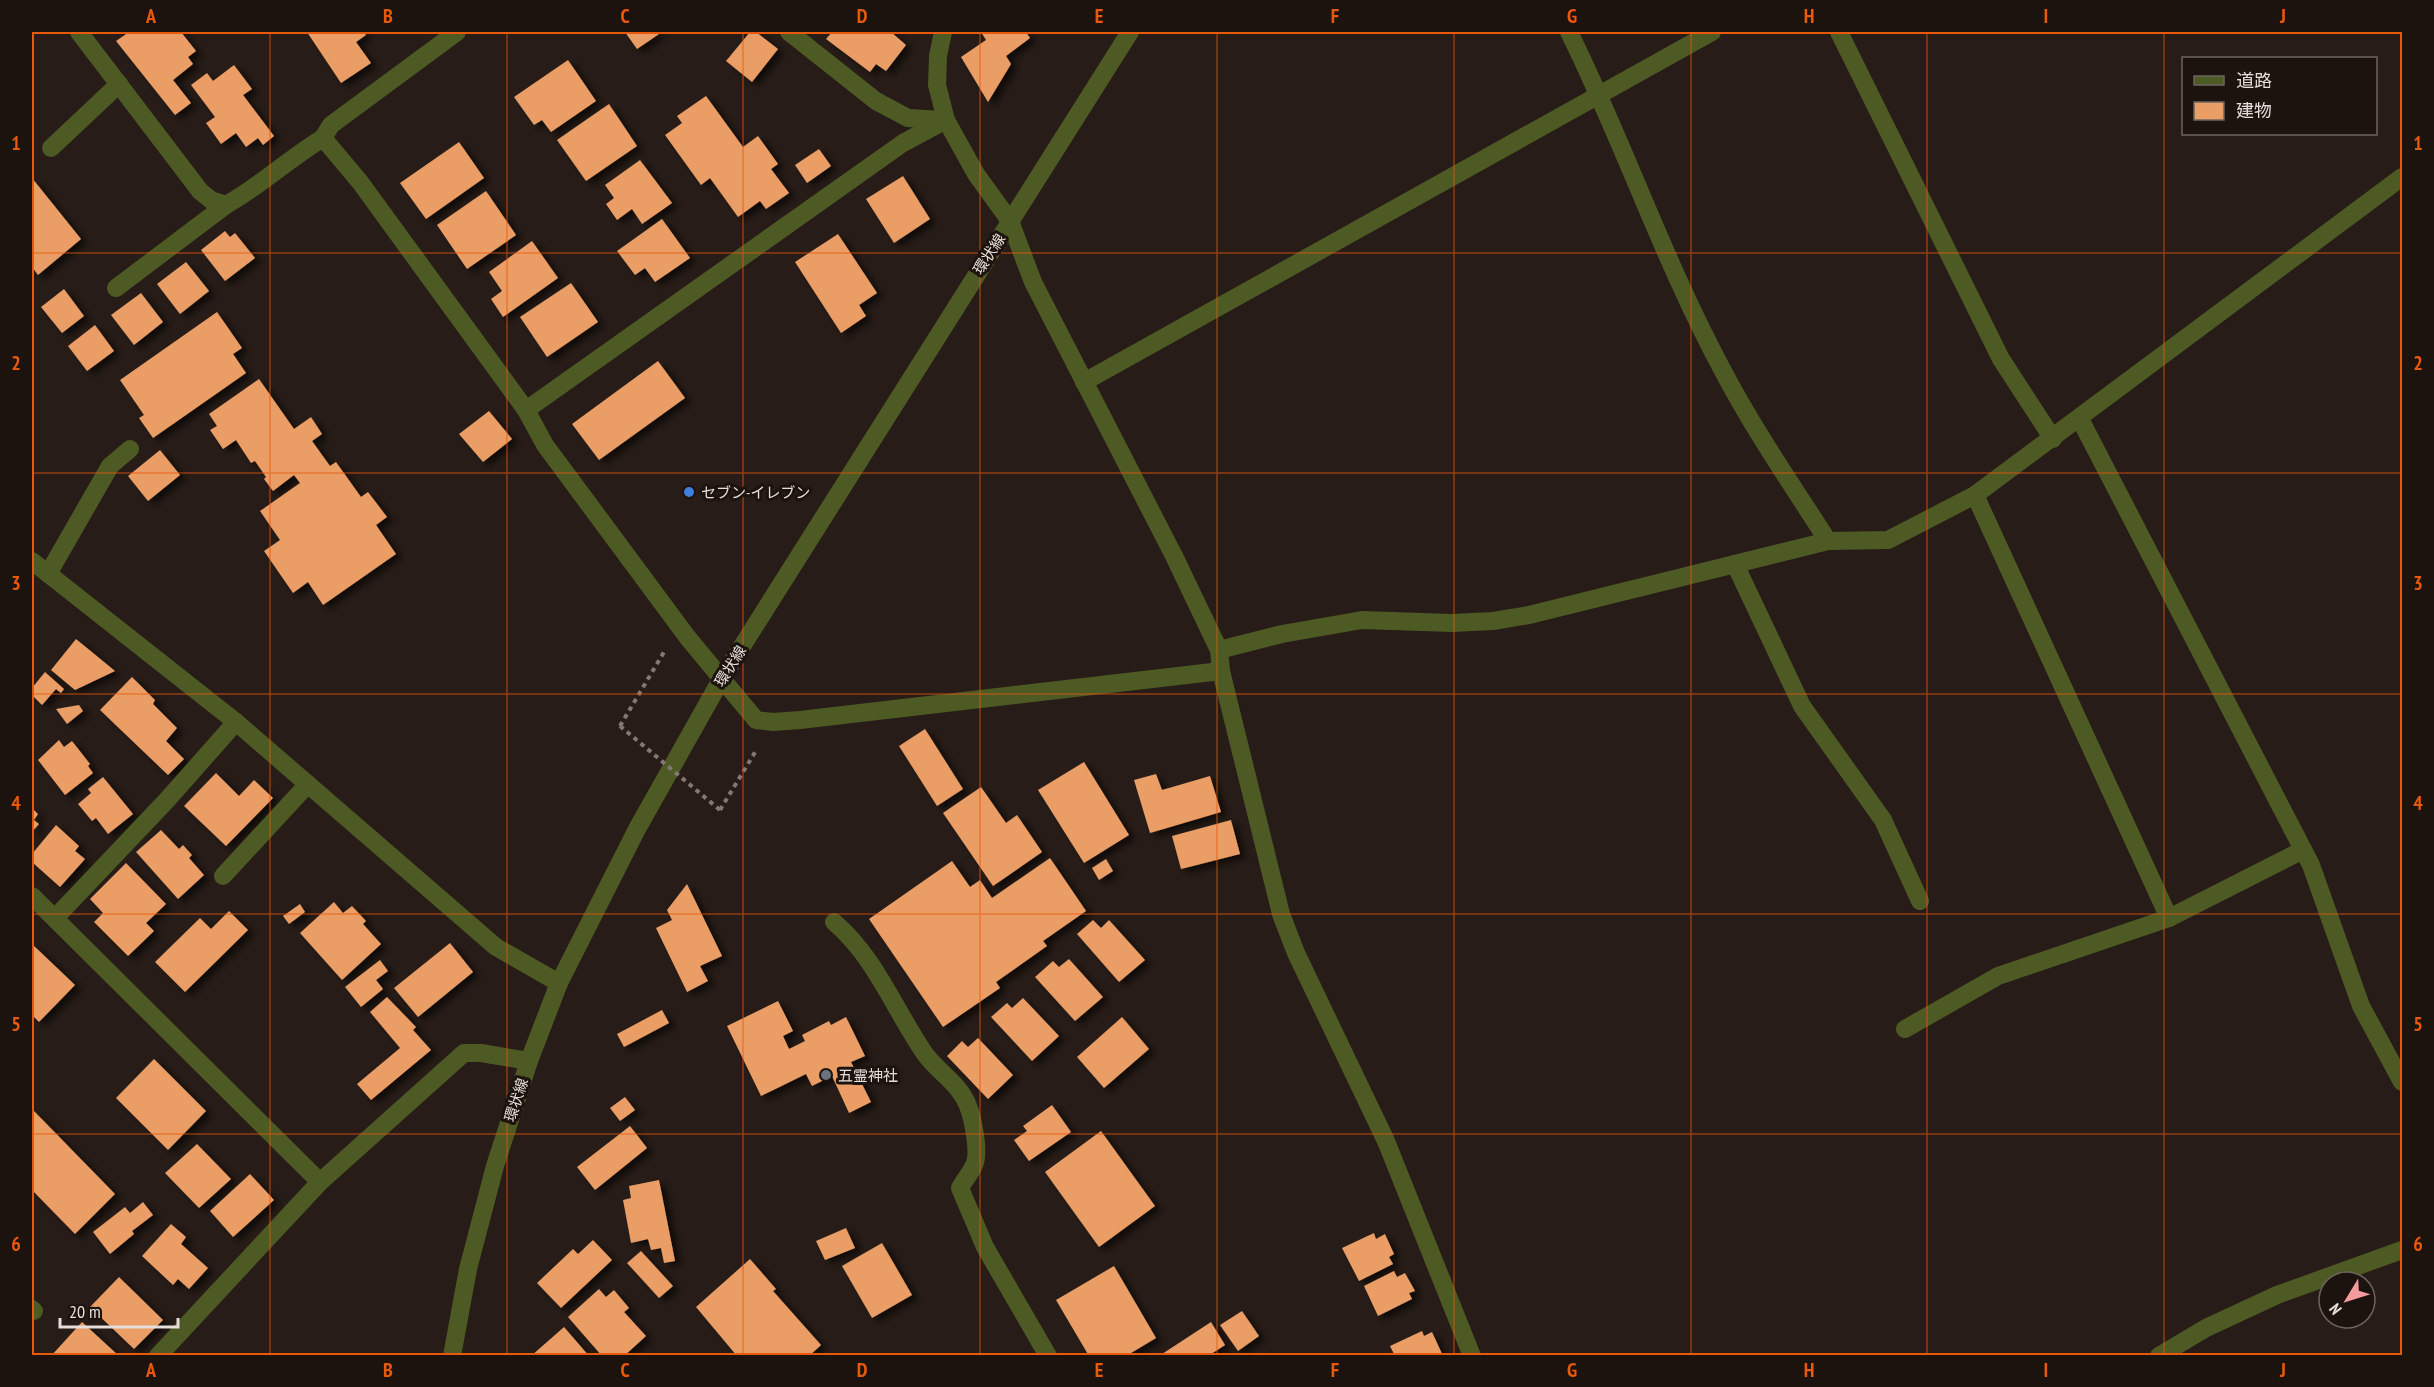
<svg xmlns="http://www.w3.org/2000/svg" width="2434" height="1387" font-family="'PT Sans Narrow','Noto Sans JP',sans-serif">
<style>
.building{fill:#ea9d65;filter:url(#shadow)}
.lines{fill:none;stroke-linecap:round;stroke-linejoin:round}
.path{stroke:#827974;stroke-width:4;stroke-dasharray:4.5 4.5;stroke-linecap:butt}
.minor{stroke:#4e5a24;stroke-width:18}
.path-bridge{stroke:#827974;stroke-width:4;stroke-dasharray:4.5 4.5;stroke-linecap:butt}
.grid{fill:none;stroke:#e8590c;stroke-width:1.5;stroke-opacity:0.55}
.shop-dot{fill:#3f7fe0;stroke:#1d130e;stroke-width:2}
.worship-dot{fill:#6b7280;stroke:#1d130e;stroke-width:2}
.labels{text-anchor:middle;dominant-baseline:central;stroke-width:6;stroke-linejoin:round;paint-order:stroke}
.street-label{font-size:15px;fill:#e6deda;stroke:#1d130e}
.poi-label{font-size:15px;fill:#e6deda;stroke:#1d130e;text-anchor:start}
.neatline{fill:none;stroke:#e8590c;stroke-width:2}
.grid-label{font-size:20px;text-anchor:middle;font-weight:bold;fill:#e8590c}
</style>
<defs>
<filter id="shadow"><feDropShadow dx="6" dy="4" stdDeviation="3" flood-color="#0009"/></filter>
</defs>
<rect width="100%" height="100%" fill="#271c17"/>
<g class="building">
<path d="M129,32H181L196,51L188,57L193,64L173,80L191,103L175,115L116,41Z"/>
<path d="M307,32H364L366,35L356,42L371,63L341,83Z"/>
<path d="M625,32H662L637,49Z"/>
<path d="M750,32H756L778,49L752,82L726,61Z"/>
<path d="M832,32H891L906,45L886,71L876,64L870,72L826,39Z"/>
<path d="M981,32H1026L1030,38L1006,56L1011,64L988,102L961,57L986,40Z"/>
<path d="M568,60L596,101L551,132L542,120L534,125L514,97Z"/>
<path d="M234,65L252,89L243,95L274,136L263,145L258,138L246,147L236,133L221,144L206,123L215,117L191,85L207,73L213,81Z"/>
<path d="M706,96L743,147L758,136L778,164L771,169L789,193L766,209L760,201L738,217L710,178L701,185L665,135L682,123L677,116Z"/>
<path d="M609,104L637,146L586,181L557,140Z"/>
<path d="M459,142L484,178L426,219L400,183Z"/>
<path d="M819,149L831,166L807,183L795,165Z"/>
<path d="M640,160L672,203L642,224L632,209L617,220L606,204L614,198L605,185Z"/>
<path d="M903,176L930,219L894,243L866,199Z"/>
<path d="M32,178L81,239L38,275L32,267Z"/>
<path d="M486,191L516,235L467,269L437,225Z"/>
<path d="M662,219L690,258L655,282L645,268L635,275L617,251Z"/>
<path d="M225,231L230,237L235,233L255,258L225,281L201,250Z"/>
<path d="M838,234L877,293L859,305L866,316L841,333L795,262Z"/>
<path d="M532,241L558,278L503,317L491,299L502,291L489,272Z"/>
<path d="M186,262L209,291L180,314L157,284Z"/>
<path d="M571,283L598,322L547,357L520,317Z"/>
<path d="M64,289L84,316L62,333L41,307Z"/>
<path d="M141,293L163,322L134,345L111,315Z"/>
<path d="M217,312L242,348L233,354L246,373L153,438L139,418L144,415L120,380Z"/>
<path d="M95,325L114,351L87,371L68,346Z"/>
<path d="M658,361L685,398L599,460L572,424Z"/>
<path d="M259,379L294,429L311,417L322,434L312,441L330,466L336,462L361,497L368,492L387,517L376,525L396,554L323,605L308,582L293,593L264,551L280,540L260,511L300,483L294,475L273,491L264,479L266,477L255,461L251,463L236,440L223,449L210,430L217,426L209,414Z"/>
<path d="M489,411L512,439L483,462L459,434Z"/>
<path d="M160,450L180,475L148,501L128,476Z"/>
<path d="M76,639L115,671L75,690L51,670Z"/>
<path d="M45,672L64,689L61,693L56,689L42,705L32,695V688Z"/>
<path d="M132,677L155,700L153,704L177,728L166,741L184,759L168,775L100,710Z"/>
<path d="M79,705L83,711L67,724L56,709Z"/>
<path d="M925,729L963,789L937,806L899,746Z"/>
<path d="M59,740L64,747L72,741L90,764L88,766L93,773L65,795L38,760Z"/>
<path d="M1084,762L1129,835L1084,863L1038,790Z"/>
<path d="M216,773L239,796L254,780L273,798L226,846L184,806Z"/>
<path d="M1156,774L1162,790L1210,776L1221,812L1150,833L1134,780Z"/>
<path d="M103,777L133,814L108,834L96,818L92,821L78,804L91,793L88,789Z"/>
<path d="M981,787L1006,823L1017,815L1042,852L993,886L943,813Z"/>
<path d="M32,808L38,814L34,820L39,824L32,832Z"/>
<path d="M1231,820L1240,854L1181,869L1172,836Z"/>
<path d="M56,825L79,846L75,851L85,859L60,887L32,862V854Z"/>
<path d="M161,830L179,849L183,845L192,855L189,858L204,875L178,899L136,852Z"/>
<path d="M1050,858L1086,911L1043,941L1047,946L996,982L1000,988L943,1027L869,919L952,861L970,887L980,880L992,898Z"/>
<path d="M1106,859L1113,871L1099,880L1092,868Z"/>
<path d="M126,863L166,904L146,923L154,931L128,956L94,922L103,913L90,899Z"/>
<path d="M687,884L722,956L700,966L708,981L687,992L656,928L672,920L667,910Z"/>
<path d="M334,902L343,913L352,906L366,921L363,924L381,944L342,980L300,933Z"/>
<path d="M300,904L305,912L289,924L283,916Z"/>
<path d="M229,911L248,930L185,992L155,962L200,918L211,929Z"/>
<path d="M1093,920L1101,928L1109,920L1145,960L1119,982L1077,934Z"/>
<path d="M450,943L473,972L418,1017L394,988Z"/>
<path d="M32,944L75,985L39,1022L32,1015Z"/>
<path d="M1069,959L1103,997L1075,1021L1035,977L1053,961L1059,967Z"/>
<path d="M380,960L388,971L376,980L383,989L361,1007L345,987Z"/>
<path d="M387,997L416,1027L413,1030L431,1050L371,1100L357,1084L400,1048L370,1012Z"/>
<path d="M1023,998L1059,1036L1032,1061L991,1017L1007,1003L1012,1008Z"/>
<path d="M778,1001L793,1031L783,1036L789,1049L805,1041L802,1035L829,1021L831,1025L846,1017L865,1056L851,1062L871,1102L849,1113L832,1076L812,1086L806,1074L761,1096L727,1026Z"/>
<path d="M662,1010L669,1023L624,1047L617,1034Z"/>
<path d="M1122,1017L1149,1049L1104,1088L1077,1057Z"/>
<path d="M978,1038L1013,1075L988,1099L947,1056L962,1041L968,1047Z"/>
<path d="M154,1059L206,1111L168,1150L116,1098Z"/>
<path d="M625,1097L635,1110L620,1121L610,1108Z"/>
<path d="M1052,1105L1071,1132L1029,1161L1014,1140L1027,1131L1023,1126Z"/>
<path d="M34,1111L115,1194L75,1234L32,1190V1113Z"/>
<path d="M630,1126L647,1148L595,1190L577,1167Z"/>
<path d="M1101,1131L1155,1206L1099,1247L1045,1172Z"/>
<path d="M197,1144L231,1179L199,1208L165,1173Z"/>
<path d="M250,1174L274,1200L233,1237L210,1211Z"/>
<path d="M659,1180L675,1261L664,1263L661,1248L651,1250L648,1239L631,1243L623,1200L631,1198L629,1186Z"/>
<path d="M143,1202L153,1215L132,1231L134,1234L110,1254L93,1232L125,1207L130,1213Z"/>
<path d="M171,1224L186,1237L181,1244L208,1268L189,1289L178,1279L173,1285L142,1256Z"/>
<path d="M846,1228L855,1248L825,1260L816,1241Z"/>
<path d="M1374,1233L1376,1239L1385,1234L1394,1254L1389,1257L1393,1264L1359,1281L1342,1248Z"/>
<path d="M593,1240L612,1260L561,1308L537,1283L573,1249L578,1254Z"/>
<path d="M882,1243L912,1295L872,1318L842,1266Z"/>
<path d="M641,1251L673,1286L659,1298L627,1263Z"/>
<path d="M750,1259L776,1289L773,1291L821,1345L809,1356H737L696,1307Z"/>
<path d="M1114,1266L1156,1338L1126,1356H1089L1056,1300Z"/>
<path d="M1394,1271L1397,1277L1405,1273L1415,1291L1409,1293L1412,1299L1378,1316L1364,1286Z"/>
<path d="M119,1277L163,1320L134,1349L90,1307Z"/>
<path d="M599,1289L606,1297L614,1290L629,1308L624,1312L646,1336L624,1356H602L568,1317Z"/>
<path d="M1242,1311L1259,1336L1238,1351L1220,1325Z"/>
<path d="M82,1322L119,1356H51Z"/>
<path d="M1211,1322L1225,1345L1208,1356H1159Z"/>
<path d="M564,1327L589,1356H531Z"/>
<path d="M1422,1331L1424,1336L1432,1332L1443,1356H1395L1390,1346Z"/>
</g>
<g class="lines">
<g class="path">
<path d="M620,726L664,652"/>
<path d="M720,810L757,749"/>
</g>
<g class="minor">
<path d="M79,32L200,191L211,200L226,205C260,186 290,158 323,138L360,182L526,410L545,445L688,638L756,720L773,722L800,720L1221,671"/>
<path d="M789,32L876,101L908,118L944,120"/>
<path d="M943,32L938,56L937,85L946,120L976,174L1010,221L1033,282L1174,556L1219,650L1221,671L1281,914L1296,953L1386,1141L1472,1356"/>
<path d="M1569,32C1624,143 1664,262 1723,371C1754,430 1792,485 1828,541"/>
<path d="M1839,32L2001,359L2053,439"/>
<path d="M323,138L331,125L457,32"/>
<path d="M51,148L119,84"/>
<path d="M116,288L226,205"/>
<path d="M1084,382L1712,32"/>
<path d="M526,410L903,143L946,120"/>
<path d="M2080,419L2311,865L2361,1006L2402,1082"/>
<path d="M1975,495L2169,918"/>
<path d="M32,561L236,722L496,947L559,983"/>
<path d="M1735,564L1802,706L1883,820L1920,901"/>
<path d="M48,574L110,466L130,449"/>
<path d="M1219,650L1282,634L1362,620L1452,623L1493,621L1529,615L1828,541L1888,540L1975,495L2402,177"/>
<path d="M223,876L308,784"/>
<path d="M32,896L320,1182"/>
<path d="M55,918L167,800L236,722"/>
<path d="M834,922C876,958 894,1009 925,1054C938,1072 960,1084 968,1106C973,1118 980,1154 974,1165C971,1173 964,1180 960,1188L985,1247L1048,1356"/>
<path d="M1905,1029L1998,976L2169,918L2303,850"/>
<path d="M32,1309L34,1311"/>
<path d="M158,1356L320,1182L464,1053H481L529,1061"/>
<path d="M452,1356L468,1269L495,1166L529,1061L559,983L637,829L722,678L1130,32"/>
<path d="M2159,1356L2206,1328L2277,1295L2402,1250"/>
</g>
<path class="path-bridge" d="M620,726L720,810"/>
</g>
<path class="grid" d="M270,32V1356M507,32V1356M743,32V1356M980,32V1356M1217,32V1356M1454,32V1356M1691,32V1356M1927,32V1356M2164,32V1356M32,253H2402M32,473H2402M32,694H2402M32,914H2402M32,1134H2402"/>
<circle class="shop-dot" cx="689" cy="492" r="6"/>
<circle class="worship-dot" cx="826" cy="1075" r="6"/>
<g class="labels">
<g class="street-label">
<text transform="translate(989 254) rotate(-57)">環状線</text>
<text transform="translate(730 666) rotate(-58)">環状線</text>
<text transform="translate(516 1100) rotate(-72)">環状線</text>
</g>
<g class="poi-label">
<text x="701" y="492">セブン-イレブン</text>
<text x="838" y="1075">五霊神社</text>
</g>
</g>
<rect width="2434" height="1387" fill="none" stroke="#1d130e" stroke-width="66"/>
<rect x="2182" y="57" width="195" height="78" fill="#1d130e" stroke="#6d6460" stroke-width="1.5"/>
<rect x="2194" y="76" width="30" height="9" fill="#4e5a24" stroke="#6d6460" stroke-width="1.5"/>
<text x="2236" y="87" font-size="18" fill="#e6deda">道路</text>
<rect x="2194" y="102" width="30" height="18" fill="#ea9d65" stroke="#6d6460" stroke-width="1.5"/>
<text x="2236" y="117" font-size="18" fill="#e6deda">建物</text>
<g transform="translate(2347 1300) rotate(232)"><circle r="28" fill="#1d130e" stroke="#6d6460" stroke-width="1.5"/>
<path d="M0-4.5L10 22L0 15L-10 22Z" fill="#f59b9e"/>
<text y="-9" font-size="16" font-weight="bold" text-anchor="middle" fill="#e6deda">N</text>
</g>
<path d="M60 1318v9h118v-9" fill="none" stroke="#e6deda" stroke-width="3"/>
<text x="69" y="1318" font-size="18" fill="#e6deda" stroke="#1d130e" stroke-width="4.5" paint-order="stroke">20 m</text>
<rect x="33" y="33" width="2368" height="1321" class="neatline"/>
<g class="grid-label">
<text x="151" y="23">A</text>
<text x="388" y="23">B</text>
<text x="625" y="23">C</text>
<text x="862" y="23">D</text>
<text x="1099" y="23">E</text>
<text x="1335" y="23">F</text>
<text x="1572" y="23">G</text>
<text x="1809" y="23">H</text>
<text x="2046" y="23">I</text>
<text x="2283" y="23">J</text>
<text x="16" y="150">1</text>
<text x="2418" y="150">1</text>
<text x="16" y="370">2</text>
<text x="2418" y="370">2</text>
<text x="16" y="590">3</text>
<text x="2418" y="590">3</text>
<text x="16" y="810">4</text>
<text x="2418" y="810">4</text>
<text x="16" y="1031">5</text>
<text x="2418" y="1031">5</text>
<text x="16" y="1251">6</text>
<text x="2418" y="1251">6</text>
<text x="151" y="1377">A</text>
<text x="388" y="1377">B</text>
<text x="625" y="1377">C</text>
<text x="862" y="1377">D</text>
<text x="1099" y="1377">E</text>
<text x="1335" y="1377">F</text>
<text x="1572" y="1377">G</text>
<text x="1809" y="1377">H</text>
<text x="2046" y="1377">I</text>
<text x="2283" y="1377">J</text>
</g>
</svg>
